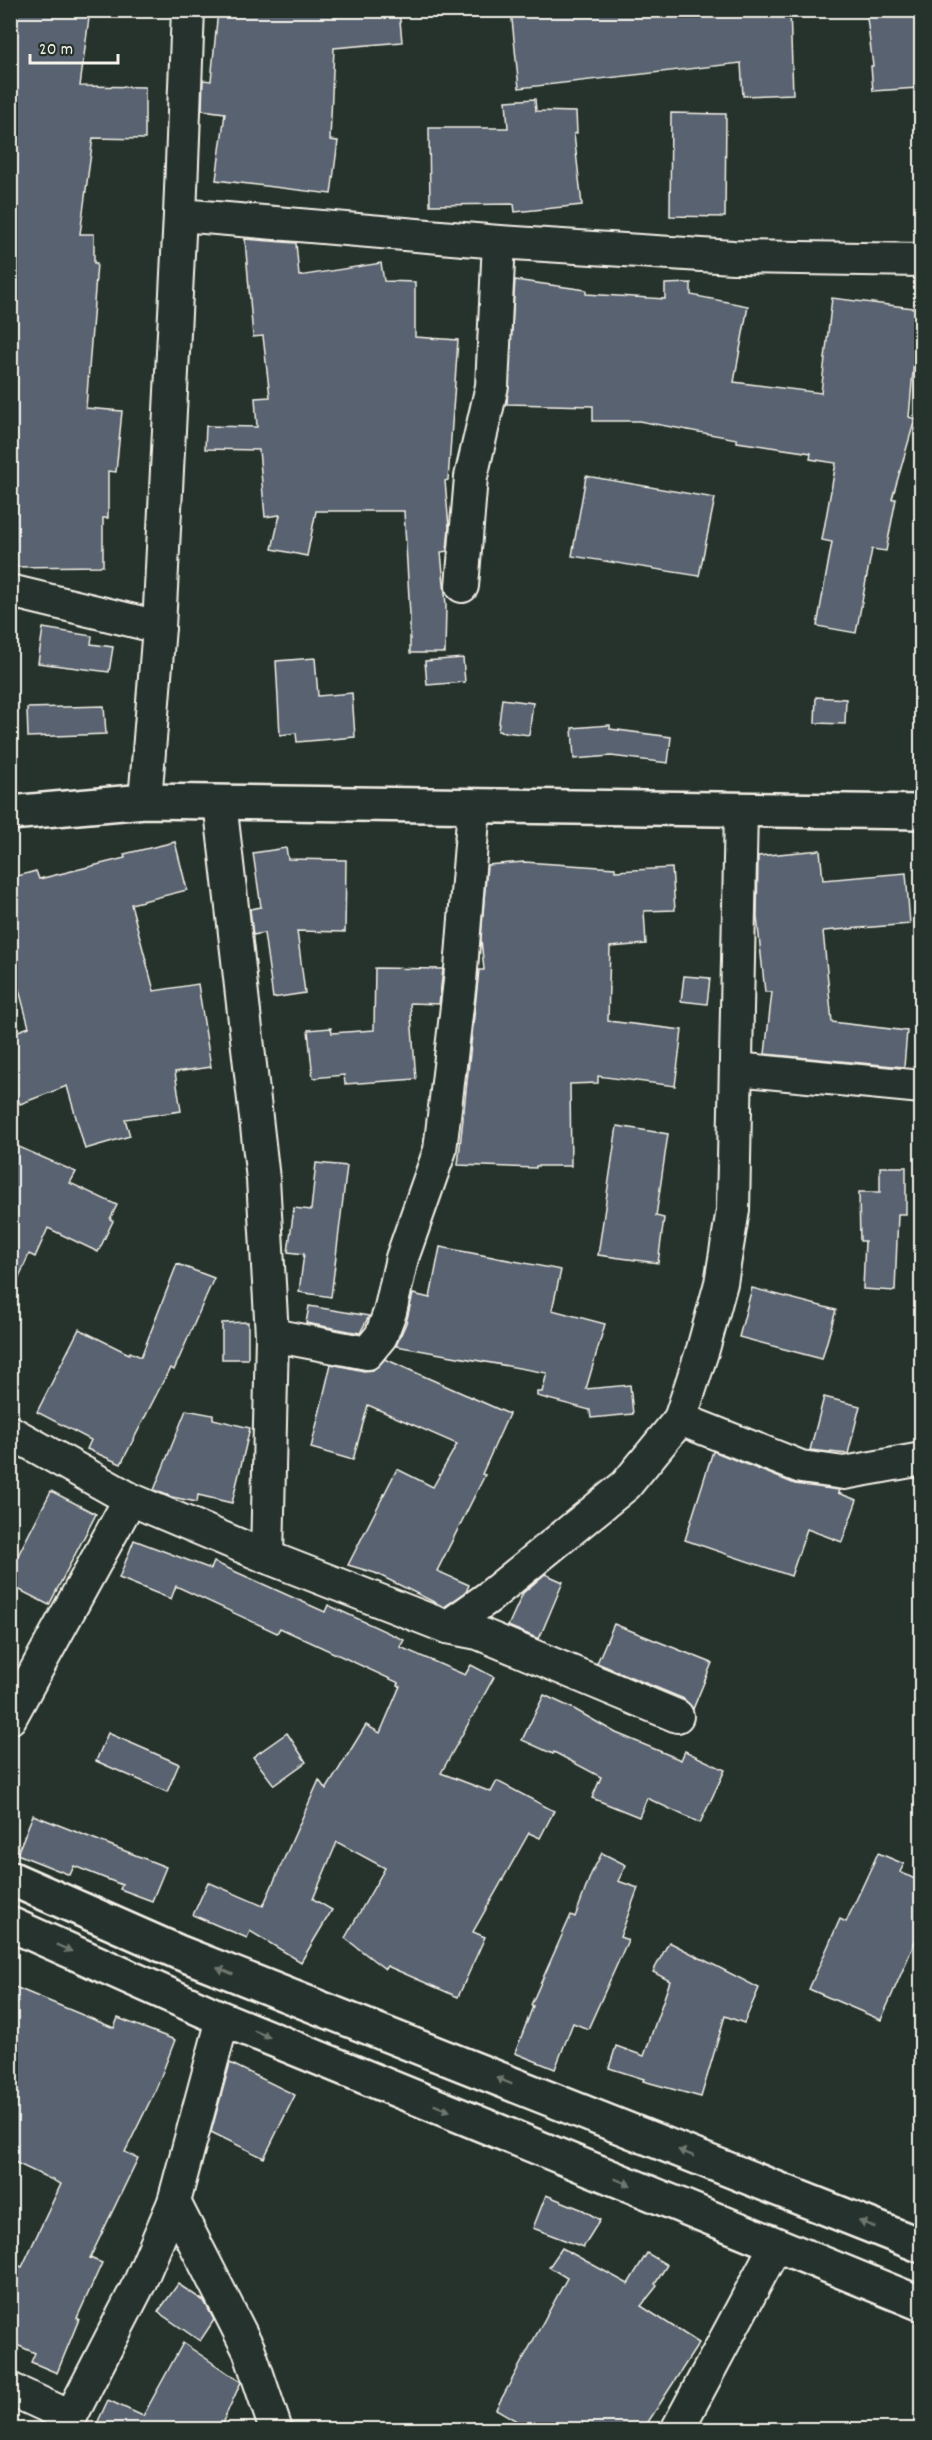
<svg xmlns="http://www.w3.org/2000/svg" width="932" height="2440" font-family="Dekko,sans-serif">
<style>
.building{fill:#58626f;stroke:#f4f1e8;stroke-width:1.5}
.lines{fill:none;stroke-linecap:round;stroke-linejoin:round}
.street-casing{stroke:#f4f1e8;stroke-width:36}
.secondary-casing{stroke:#f4f1e8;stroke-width:38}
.street{stroke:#26332d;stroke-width:32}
.secondary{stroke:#26332d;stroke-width:33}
.oneway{fill:#6e766e}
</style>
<rect width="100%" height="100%" fill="#26332d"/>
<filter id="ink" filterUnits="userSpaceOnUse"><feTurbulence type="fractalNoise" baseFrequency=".0167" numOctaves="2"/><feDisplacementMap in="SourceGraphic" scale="12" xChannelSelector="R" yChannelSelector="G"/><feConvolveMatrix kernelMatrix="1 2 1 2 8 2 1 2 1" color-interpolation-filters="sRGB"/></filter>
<g filter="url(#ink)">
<g class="building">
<path d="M10,10H90L80,86L145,87V139L93,138L80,234H94V263H97L86,408L122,411L116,472L108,471V518H103V566L10,567Z"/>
<path d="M218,10H399L402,42L334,48L330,140L338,141L331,194L216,180L225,113L202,110L203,80L211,81Z"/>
<path d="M511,10H790L793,94L743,96L741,63L519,88Z"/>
<path d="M866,10H919L921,55L916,56L918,88L873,91L871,66H873Z"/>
<path d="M535,99L536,111L576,112L577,133L574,134L582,205L515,212L514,204L430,205L429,128H508L506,101Z"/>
<path d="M671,113L726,114L725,217L670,216Z"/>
<path d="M245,239L296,243L299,276L381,263L384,281L415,282V337L458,340L448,480L445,481L449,527L447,551L441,552L446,605L445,653H410V615L404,511H316L307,556L272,549L280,515L265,517L259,450L205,449L206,426L257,427L255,398L270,397L263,336L253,337Z"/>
<path d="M515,280L586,290V294L665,299V284L691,283V295L748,306L734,382L821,393L832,298L921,309V361L914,360L909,417L915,419L892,499H896L886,551L872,549L856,633L817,626L832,542L822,540L836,463L810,459L811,453L737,442V439L639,421H593V406L507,404Z"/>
<path d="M586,476L715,498L699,576L572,556Z"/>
<path d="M43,628L92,636L91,644L113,647L109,672L38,663Z"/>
<path d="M315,658L318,696L352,693L355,737L297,742L296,733L280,735L276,661Z"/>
<path d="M463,658L465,682L427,685L425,661Z"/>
<path d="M816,697L846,699L845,724L815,723Z"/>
<path d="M502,699L533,703L529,735L498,731Z"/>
<path d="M104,706L106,734L28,737L27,708Z"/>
<path d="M610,725V729L671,737L668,763L611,756L574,759L572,728Z"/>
<path d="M175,842L187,890L131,904L154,991L198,984L211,1067L175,1072L181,1111L125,1119L130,1136L85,1149L67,1086L20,1104L10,1080V1034L29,1027L10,956V878L36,871L39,879L125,858L124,854Z"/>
<path d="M286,848L288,859L346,860L345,932L297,931L305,993L273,998L264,933L253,935L250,909L261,907L253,853Z"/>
<path d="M820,850L823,880L906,873L910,924L823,931L832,1022L907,1031L904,1067L765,1054L772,992H765L757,917L758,856Z"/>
<path d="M524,862L615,868V871L672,868L675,910L644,911L646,944L610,947L608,1021L682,1030L675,1086L598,1076V1083L570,1084L571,1166H536V1168L458,1165L479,970H484L481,939L487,865Z"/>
<path d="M375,968L443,969L439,1004L410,1003L416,1079L345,1084L344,1075L313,1078L308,1030L331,1028L332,1033L374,1030Z"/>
<path d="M684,976L710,978L707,1004L681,1001Z"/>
<path d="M617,1126L668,1134L656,1216L664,1218L658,1263L598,1255Z"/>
<path d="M10,1143L76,1172L70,1183L117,1205L110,1219L113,1221L98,1252L48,1228L35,1257L29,1254L11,1297Z"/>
<path d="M316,1163L347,1166L331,1297L299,1292L304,1254L288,1252L294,1208L311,1210Z"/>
<path d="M880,1167H906V1214H898L895,1291L863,1289L865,1241H860L859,1192H880Z"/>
<path d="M440,1247L561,1270L552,1310L605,1324L586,1389L630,1385L633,1414L591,1418L590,1410L537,1396V1392H542L547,1373L396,1346L406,1323L413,1294L430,1298Z"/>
<path d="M177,1264L214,1278L174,1370L170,1368L121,1464L87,1449L91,1440L37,1412L79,1329L129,1354L130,1352L141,1357Z"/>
<path d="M752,1288L836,1310L822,1359L739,1337Z"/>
<path d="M309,1306L369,1316L360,1333L306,1323Z"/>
<path d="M248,1322V1359H222V1323Z"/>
<path d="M385,1359L509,1414L482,1474L485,1475L437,1571L469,1585L466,1592L444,1607L375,1573L348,1565L397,1469L433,1487L457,1444L368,1405L353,1460L311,1448L331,1364L364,1371L373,1370Z"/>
<path d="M824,1397L860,1406L848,1454L810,1450Z"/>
<path d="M186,1410L213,1415V1419L250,1428L232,1503L198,1495L197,1502L172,1497L154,1490Z"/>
<path d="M713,1451L795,1484L839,1490L838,1493L857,1500L842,1542L807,1529L791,1576L685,1540Z"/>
<path d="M51,1491L96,1514L49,1605L10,1585V1571Z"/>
<path d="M134,1540L211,1569L214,1562L325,1612L328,1605L404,1640L400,1647L465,1675L471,1665L494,1677L441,1773L491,1792L497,1781L554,1811L540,1838L529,1833L473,1932L485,1937L458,1997L387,1966L385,1969L345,1938L385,1868L337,1842L313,1899L332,1910L301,1962L250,1931L247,1938L193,1915L208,1882L263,1906L319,1780L326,1790L366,1725L380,1733L400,1686L398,1685L399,1683L280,1628L277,1633L176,1586L171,1599L119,1578Z"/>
<path d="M545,1574L563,1582L539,1639L508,1626L523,1593Z"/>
<path d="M614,1624L712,1663L693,1709L684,1699L597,1663Z"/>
<path d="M544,1695L574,1709L616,1733L681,1760L685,1751L725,1770L700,1823L647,1798L639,1817L592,1798L601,1777L554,1752L553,1754L522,1740Z"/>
<path d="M108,1733L179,1764L167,1792L96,1761Z"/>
<path d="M287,1733L306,1762L274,1785L253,1757Z"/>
<path d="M33,1815L166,1867L152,1901L120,1889L122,1885L74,1866L70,1875L17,1854Z"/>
<path d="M602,1853L626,1865L618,1881L638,1888L620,1937L628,1940L588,2029L573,2023L555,2069L515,2053L533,2006L531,2005L571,1915L575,1917L591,1874Z"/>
<path d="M878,1853L904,1864L900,1872L921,1882V1928L881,2020L809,1989L840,1919L846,1922Z"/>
<path d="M669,1942L759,1988L744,2023L725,2016L701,2097L643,2081L644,2079L609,2068L616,2046L644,2056L670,1981L653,1972Z"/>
<path d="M10,1985L114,2028L118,2018L175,2040L156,2089L125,2152L138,2158L90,2258L102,2263L77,2318L79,2319L57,2373L31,2362L35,2353L10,2342V2262L22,2267L61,2184L10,2160Z"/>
<path d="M230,2063L295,2095L264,2158L211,2132Z"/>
<path d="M546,2195L583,2210L600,2220L583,2247L533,2228Z"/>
<path d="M562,2248L628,2284L647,2253L667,2265L655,2284L657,2286L641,2306L699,2343L643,2430H532L496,2409L567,2278L549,2267Z"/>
<path d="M178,2284L204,2301L214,2320L200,2341L158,2312Z"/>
<path d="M183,2343L241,2382L219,2430H94L108,2400L143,2416Z"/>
</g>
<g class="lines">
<defs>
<g id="street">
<path d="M180,215L499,242L733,257L922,260"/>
<path d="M462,586L471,477L492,386L499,242"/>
<path d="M10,591L159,627"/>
<path d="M145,801L159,627L180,215L188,10"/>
<path d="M220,802L263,1179L272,1335L267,1557"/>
<path d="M736,1069L922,1087"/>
<path d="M272,1335L367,1353L381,1336L390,1312L402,1258L440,1150L460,981L474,807"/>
<path d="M680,1419L801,1467L844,1473L922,1459"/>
<path d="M10,1432L130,1499L267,1557L447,1627L478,1633L677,1716"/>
<path d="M447,1627L489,1597L626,1485L680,1419L703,1349L721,1283L733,1210L741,809"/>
<path d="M10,1718L130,1499"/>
<path d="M174,2202L249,2350L276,2430"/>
<path d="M10,2389L71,2417"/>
<path d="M64,2430L140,2282L174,2202L223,2019"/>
<path d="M677,2430L776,2245"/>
</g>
<g id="secondary">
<path d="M10,813L145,801L922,812"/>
<path d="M10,1878L178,1952L922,2246"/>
<path d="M10,1924L223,2019L922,2304"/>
</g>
</defs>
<use href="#street" class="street-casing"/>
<use href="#secondary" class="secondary-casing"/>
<use href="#street" class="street"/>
<use href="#secondary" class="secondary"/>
</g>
<defs><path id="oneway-solid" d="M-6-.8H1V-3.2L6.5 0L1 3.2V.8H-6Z" transform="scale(1.5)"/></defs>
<g class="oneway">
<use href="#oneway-solid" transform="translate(64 1948) rotate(24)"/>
<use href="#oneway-solid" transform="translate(225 1971) rotate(-158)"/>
<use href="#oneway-solid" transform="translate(262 2034) rotate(22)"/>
<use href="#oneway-solid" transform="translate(504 2081) rotate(-158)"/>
<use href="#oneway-solid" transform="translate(442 2108) rotate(22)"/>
<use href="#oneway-solid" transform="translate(686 2153) rotate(-158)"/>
<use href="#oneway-solid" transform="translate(623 2182) rotate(22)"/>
<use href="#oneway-solid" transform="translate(867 2224) rotate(-158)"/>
</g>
</g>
<rect width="932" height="2440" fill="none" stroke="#26332d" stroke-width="36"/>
<rect x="18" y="18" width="896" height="2404" fill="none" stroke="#f4f1e8" stroke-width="2" filter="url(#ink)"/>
<path d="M30 54v9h88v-9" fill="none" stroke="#f4f1e8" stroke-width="3"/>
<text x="39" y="54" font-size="18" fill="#f4f1e8" stroke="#26332d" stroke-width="4.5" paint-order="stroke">20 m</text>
</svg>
